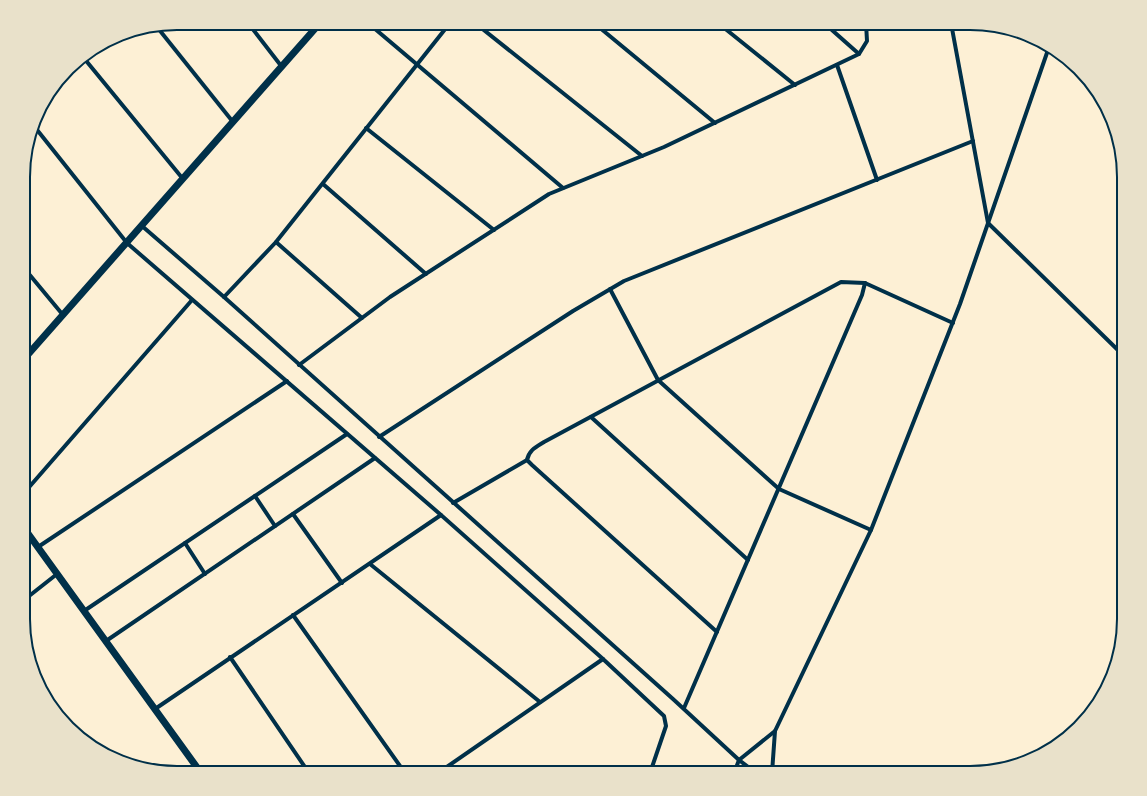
<svg xmlns="http://www.w3.org/2000/svg" width="1147" height="796" font-family="'Work Sans',sans-serif">
<style>
.lines{fill:none;stroke-linecap:round;stroke-linejoin:round}
.minor{stroke:#003049;stroke-width:4}
.tertiary{stroke:#003049;stroke-width:7}
.rim{fill:none;stroke:#003049;stroke-width:2}
</style>
<rect width="100%" height="100%" fill="#fdf0d5"/>
<g class="lines">
<g class="minor">
<path d="M248,23L282,67"/>
<path d="M368,23L563,188"/>
<path d="M475,23L642,156"/>
<path d="M594,23L715,123"/>
<path d="M718,23L795,85"/>
<path d="M824,23L859,54"/>
<path d="M951,23L988,223L1124,356"/>
<path d="M157,27L233,122"/>
<path d="M83,57L183,179"/>
<path d="M837,65L877,180"/>
<path d="M34,126L127,243L441,515L603,659L664,716L666,726L650,773"/>
<path d="M366,128L494,230"/>
<path d="M323,184L426,274"/>
<path d="M142,226L224,297L673,699L739,760L756,773"/>
<path d="M276,242L362,318"/>
<path d="M24,268L63,315"/>
<path d="M610,289L658,380L779,489L871,530"/>
<path d="M224,297L276,242L450,23"/>
<path d="M299,365L390,297L549,194L664,147L859,54L867,41L866,23"/>
<path d="M591,417L748,560"/>
<path d="M379,437L573,311L624,281L973,141"/>
<path d="M24,493L192,300"/>
<path d="M255,496L275,526"/>
<path d="M453,503L527,460"/>
<path d="M293,514L342,583"/>
<path d="M185,543L205,574"/>
<path d="M38,547L287,381"/>
<path d="M370,564L540,702"/>
<path d="M24,600L57,574"/>
<path d="M84,611L347,434"/>
<path d="M293,615L405,773"/>
<path d="M717,632L532,465L527,460C529,450 536,447 544,442L841,282L865,283L953,323"/>
<path d="M106,641L375,458"/>
<path d="M230,657L309,773"/>
<path d="M684,708L862,295L865,283"/>
<path d="M155,709L441,515"/>
<path d="M438,773L603,659"/>
<path d="M734,773L739,760L775,731"/>
<path d="M772,773L775,731L871,530L960,304L1049,47"/>
</g>
<g class="tertiary">
<path d="M24,359L320,23"/>
<path d="M24,528L201,773"/>
</g>
</g>
<path d="M0 0H1147V796H0ZM177 30H970A147 147 0 0 1 1117 177V619A147 147 0 0 1 970 766H177A147 147 0 0 1 30 619V177A147 147 0 0 1 177 30Z" fill="#e9e1ca" fill-rule="evenodd"/>
<path class="rim" d="M177 30H970A147 147 0 0 1 1117 177V619A147 147 0 0 1 970 766H177A147 147 0 0 1 30 619V177A147 147 0 0 1 177 30Z"/>
</svg>
